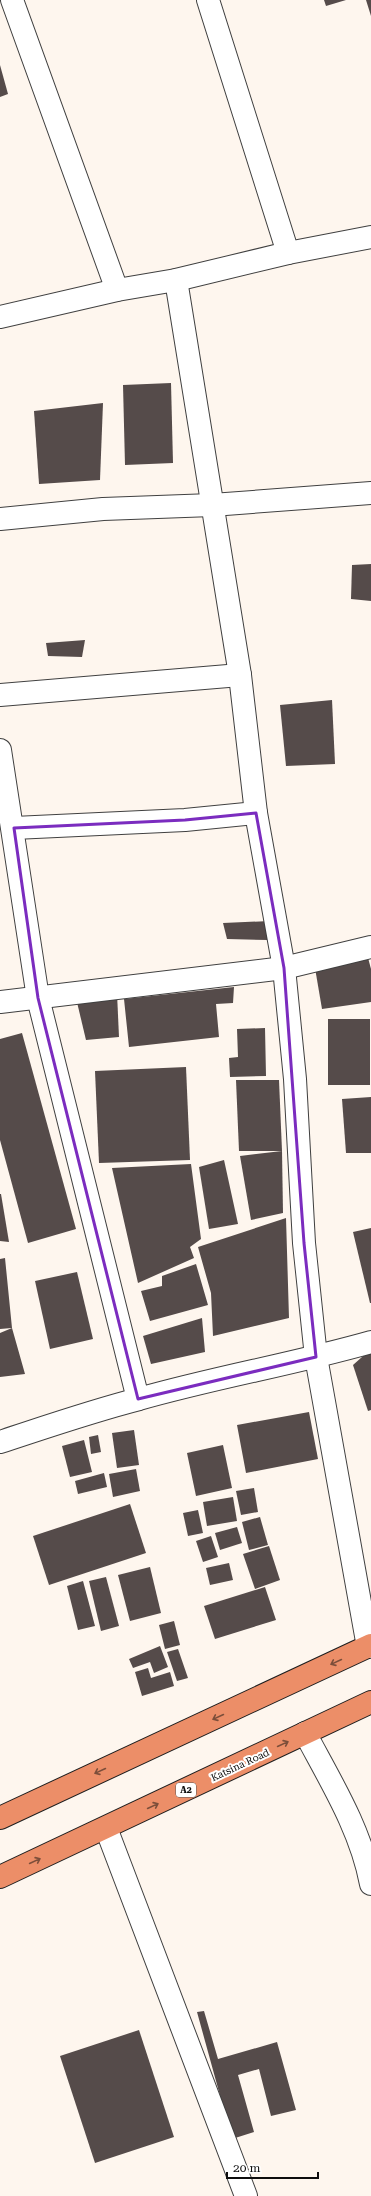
<svg xmlns="http://www.w3.org/2000/svg" width="371" height="2196" font-family="'Roboto Serif',serif">
<style>
.building{fill:#554b4a}
.lines{fill:none;stroke-linecap:round;stroke-linejoin:round}
.minor-casing{stroke:#404040;stroke-width:24}
.trunk-casing{stroke:#1e1e1e;stroke-width:24}
.minor{stroke:#fff;stroke-width:22}
.trunk{stroke:#ec8e68;stroke-width:22}
.oneway{stroke:#7c4e3a}
.marked{fill:none;stroke:#7b2cbf;stroke-width:3;stroke-linejoin:round}
.labels{text-anchor:middle;dominant-baseline:central;stroke-width:4;stroke-linejoin:round;paint-order:stroke}
.shield{fill:#fff;stroke:#565656;stroke-width:1}
.shield-label{font-size:9px;font-weight:bold;fill:#0d0d0d}
.street-label{font-size:10px;fill:#0d0d0d;stroke:#fff}
</style>
<rect width="100%" height="100%" fill="#fef6ee"/>
<g class="building">
<path d="M324,0H346L326,6Z"/>
<path d="M366,0H371V16Z"/>
<path d="M0,65L8,94L0,97Z"/>
<path d="M171,383L173,463L125,465L123,385Z"/>
<path d="M103,403L100,480L39,484L34,411Z"/>
<path d="M371,564V601L351,599L352,565Z"/>
<path d="M85,640L82,657L48,656L46,643Z"/>
<path d="M332,700L335,764L286,766L280,705Z"/>
<path d="M270,921L268,940L227,939L223,923Z"/>
<path d="M367,954L371,969V1002L322,1009L315,968Z"/>
<path d="M234,987L233,1003L216,1004L219,1037L129,1047L124,999Z"/>
<path d="M117,993L119,1037L86,1040L76,998Z"/>
<rect x="328" y="1019" width="42" height="66"/>
<path d="M265,1028L266,1076L230,1077L229,1058L238,1057L237,1029Z"/>
<path d="M22,1033L76,1229L28,1243L0,1140V1039Z"/>
<path d="M186,1067L190,1160L99,1163L95,1071Z"/>
<path d="M236,1080H279L282,1151H239Z"/>
<path d="M371,1097V1153H346L342,1099Z"/>
<path d="M282,1151L283,1213L251,1220L240,1156Z"/>
<path d="M224,1160L238,1224L209,1229L199,1167Z"/>
<path d="M191,1164L201,1239L190,1247L194,1258L138,1283L112,1168Z"/>
<path d="M0,1194H1L9,1242L0,1241Z"/>
<path d="M286,1218L289,1318L213,1336L211,1293L198,1247Z"/>
<path d="M371,1228V1303H370L353,1232Z"/>
<path d="M5,1258L12,1328L25,1374L0,1377V1333L12,1328L0,1329V1259Z"/>
<path d="M196,1264L208,1305L150,1321L141,1291L162,1286V1276Z"/>
<path d="M77,1272L93,1339L50,1349L35,1281Z"/>
<path d="M202,1318L205,1352L151,1364L143,1336Z"/>
<path d="M371,1349V1410L368,1411L353,1365Z"/>
<path d="M309,1412L318,1459L246,1473L237,1425Z"/>
<path d="M134,1430L139,1465L117,1468L112,1433Z"/>
<path d="M98,1435L101,1452L91,1454L89,1437Z"/>
<path d="M84,1440L92,1472L70,1477L62,1446Z"/>
<path d="M223,1445L232,1488L196,1496L187,1453Z"/>
<path d="M136,1469L140,1491L113,1497L109,1474Z"/>
<path d="M104,1473L107,1487L78,1494L75,1481Z"/>
<path d="M254,1488L258,1512L241,1515L236,1491Z"/>
<path d="M233,1497L237,1521L207,1526L203,1502Z"/>
<path d="M130,1504L146,1553L49,1585L33,1536Z"/>
<path d="M198,1510L203,1533L188,1536L183,1513Z"/>
<path d="M260,1517L268,1545L249,1550L242,1522Z"/>
<path d="M237,1527L242,1543L220,1550L215,1533Z"/>
<path d="M211,1536L218,1557L203,1562L196,1541Z"/>
<path d="M269,1546L280,1580L255,1589L243,1554Z"/>
<path d="M229,1563L233,1580L210,1585L206,1568Z"/>
<path d="M150,1567L161,1613L130,1621L118,1575Z"/>
<path d="M106,1577L119,1626L101,1631L89,1581Z"/>
<path d="M83,1581L95,1626L78,1630L67,1586Z"/>
<path d="M265,1587L276,1620L215,1639L204,1606Z"/>
<path d="M174,1621L180,1645L165,1649L159,1625Z"/>
<path d="M160,1646L168,1667L154,1673L150,1662L133,1668L129,1659Z"/>
<path d="M178,1649L188,1678L177,1681L167,1652Z"/>
<path d="M148,1668L151,1678L170,1672L174,1686L142,1696L135,1672Z"/>
<path d="M204,2011L218,2059L277,2042L296,2110L271,2116L259,2069L238,2075L254,2132L232,2139L197,2012Z"/>
<path d="M139,2030L174,2137L95,2163L60,2056Z"/>
</g>
<g class="lines">
<defs>
<g id="minor">
<path d="M12,0L117,290"/>
<path d="M208,0L288,253"/>
<path d="M176,280L240,675L256,813L284,968L295,1079L304,1243L316,1357L368,1647"/>
<path d="M0,317L117,290L176,280L288,253L371,237"/>
<path d="M0,519L103,509L212,505L371,493"/>
<path d="M0,695L240,675"/>
<path d="M0,750L38,998L138,1399"/>
<path d="M14,828L185,820L256,813"/>
<path d="M0,1002L284,968L371,947"/>
<path d="M0,1442C46,1427 92,1411 139,1399C216,1377 294,1364 371,1342"/>
<path d="M305,1733C331,1782 361,1830 371,1884"/>
<path d="M106,1828L246,2196"/>
</g>
<g id="trunk">
<path d="M0,1818L371,1645"/>
<path d="M0,1877L371,1702"/>
</g>
</defs>
<use href="#minor" class="minor-casing"/>
<use href="#trunk" class="trunk-casing"/>
<use href="#minor" class="minor"/>
<use href="#trunk" class="trunk"/>
</g>
<defs><path id="oneway-shaft" d="M-6 0H5M1.5-3L5.5 0L1.5 3" fill="none" stroke-width="1.6" stroke-linecap="round" stroke-linejoin="round"/></defs>
<g class="oneway">
<use href="#oneway-shaft" transform="translate(336 1662) rotate(155)"/>
<use href="#oneway-shaft" transform="translate(218 1717) rotate(155)"/>
<use href="#oneway-shaft" transform="translate(283 1744) rotate(-25)"/>
<use href="#oneway-shaft" transform="translate(100 1771) rotate(155)"/>
<use href="#oneway-shaft" transform="translate(153 1806) rotate(-25)"/>
<use href="#oneway-shaft" transform="translate(35 1861) rotate(-25)"/>
</g>
<path class="marked" d="M256,813L284,968L304,1243L316,1357L138,1399L38,998L14,828L185,820Z"/>
<g class="labels">
<rect class="shield" x="176" y="1783" width="20" height="14" rx="3"/>
<g class="shield-label">
<text x="186" y="1790">A2</text>
</g>
<g class="street-label">
<text transform="translate(240 1765) rotate(-25)">Katsina Road</text>
</g>
</g>
<path d="M227 2172v6h91v-6" fill="none" stroke="#0d0d0d" stroke-width="2"/>
<text x="233" y="2172" font-size="12" fill="#0d0d0d" stroke="#ffffff" stroke-width="3" paint-order="stroke">20 m</text>
</svg>
